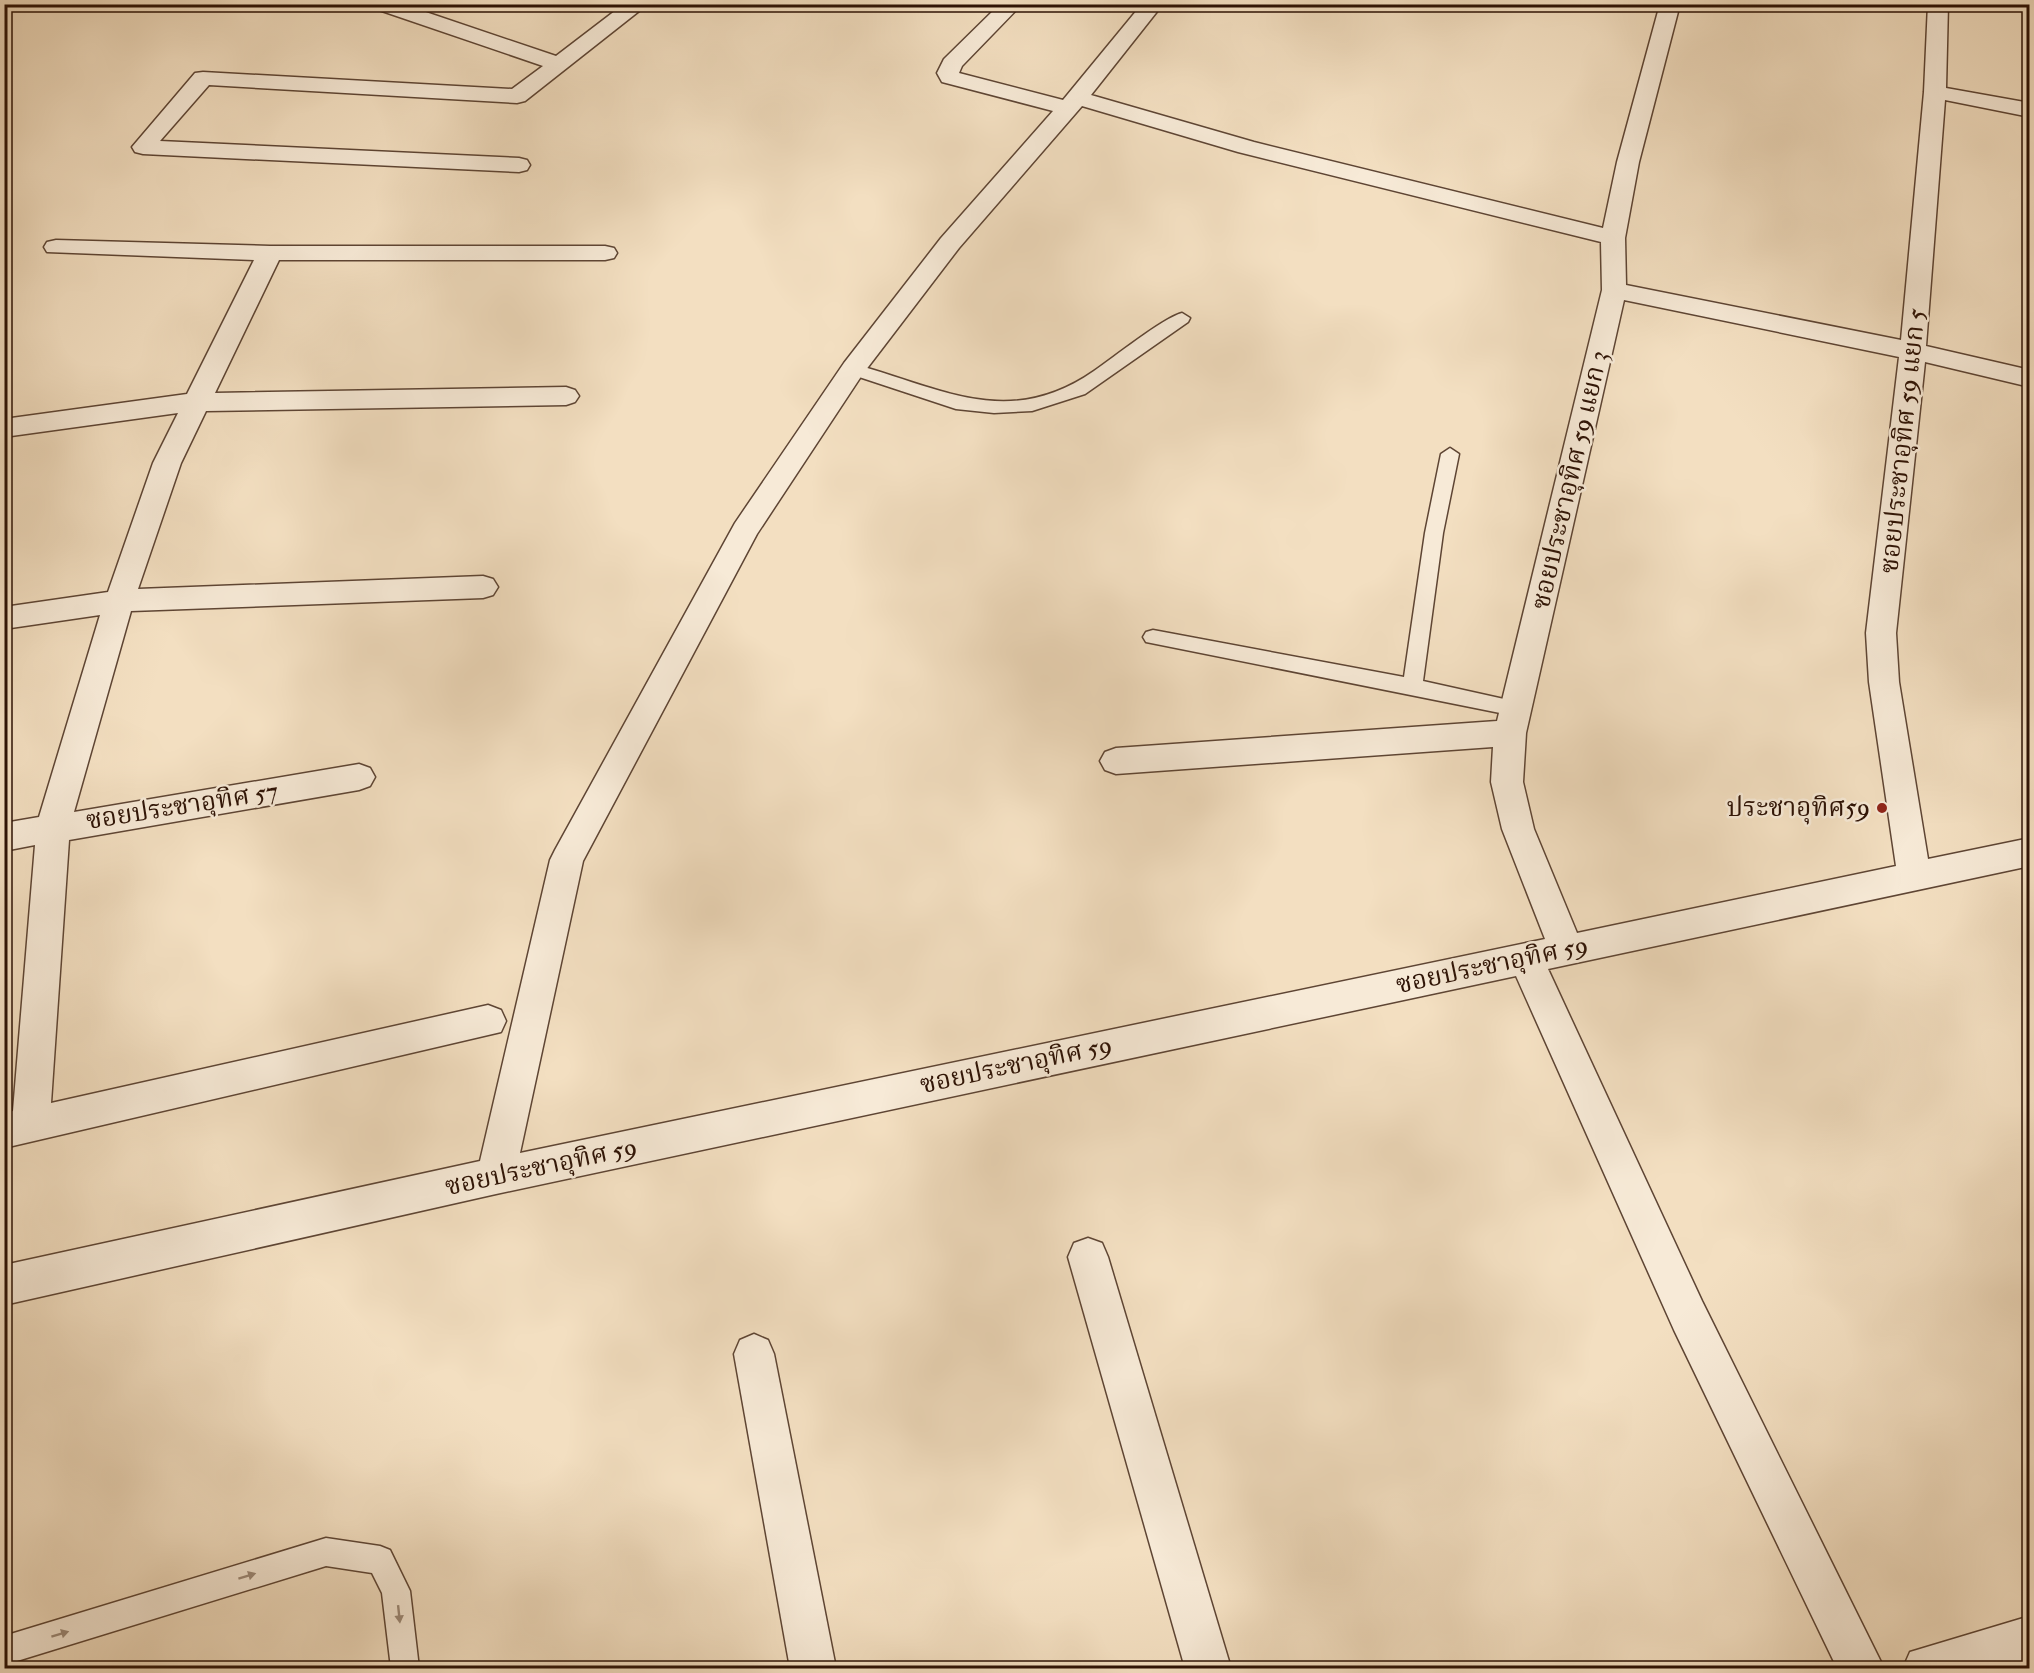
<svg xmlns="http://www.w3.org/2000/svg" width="2034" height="1673" font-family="'IM FELL Double Pica','Noto Serif Thai',serif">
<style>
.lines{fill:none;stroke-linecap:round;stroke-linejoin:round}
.service-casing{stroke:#5e4534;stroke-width:3}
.minor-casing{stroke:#5e4534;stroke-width:3}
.service{fill:#f7ead7;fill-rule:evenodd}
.minor{fill:#f7ead7;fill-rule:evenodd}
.oneway{fill:#9c8978}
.poi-dot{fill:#8f2418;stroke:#f7ead7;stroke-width:2}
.labels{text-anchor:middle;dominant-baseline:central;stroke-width:5;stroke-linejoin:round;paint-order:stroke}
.street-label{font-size:26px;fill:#2d1205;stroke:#f7ead7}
.poi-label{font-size:26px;fill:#2d1205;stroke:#f7ead7;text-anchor:end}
</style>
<rect width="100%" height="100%" fill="#f3dfc1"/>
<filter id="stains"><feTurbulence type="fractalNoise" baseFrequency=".00333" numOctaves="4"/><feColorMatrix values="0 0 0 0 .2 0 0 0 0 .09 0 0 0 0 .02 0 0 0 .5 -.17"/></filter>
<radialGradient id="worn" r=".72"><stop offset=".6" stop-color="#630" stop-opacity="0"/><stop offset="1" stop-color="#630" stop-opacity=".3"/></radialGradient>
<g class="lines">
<defs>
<g id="service">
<path d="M1182,313L1190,318L1188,322L1085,394L1032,411L994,413L956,409L847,373L845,369L853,364C940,387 1008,431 1094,371C1113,358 1163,318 1182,313Z"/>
<path d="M1450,448L1459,454L1443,533L1423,681L1522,703L1525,708L1522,713L1515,716L1146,642L1143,637L1146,632L1153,630L1404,677L1425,533L1441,454Z"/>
<path d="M326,1538L380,1546L390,1550L410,1591L419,1668H391L382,1593L372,1573L326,1566L4,1665V1636Z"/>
</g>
<g id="minor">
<path d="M4,4H17L14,8L4,11Z"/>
<path d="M370,4H402L556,56L624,4H648L525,101L517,103L209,85L160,141L519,158L527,160L530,165L527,170L519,172L143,154L135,152L132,147L195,73L203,72L512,89L543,66L373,8Z"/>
<path d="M1000,4H1022L962,66L959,73L1063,100L1142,4H1163L1091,95L1254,142L1603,228L1617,162L1660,4H1680L1639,162L1625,238L1626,285L1901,340L1924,92L1928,4H1948L1946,88L2030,103V117L1945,100L1926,346L2030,370V387L1925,362L1896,633L1899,682L1928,859L2030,838V866L1548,969L1702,1301L1884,1668H1837L1674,1330L1516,976L496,1194L4,1305V1265L480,1161L550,860L555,850L735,523L844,363L941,238L1053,111L942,82L937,73L944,59ZM1082,106L1238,152L1601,242L1602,290L1497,721L1116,748L1105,752L1100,761L1105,770L1116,774L1493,747L1491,782L1502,829L1545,939L520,1153L583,861L757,534L862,375L959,248ZM1624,300L1899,357L1866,633L1869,682L1896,866L1577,933L1534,829L1523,782L1526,733Z"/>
<path d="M56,240L270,246H605L614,248L617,253L614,258L605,260H279L215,393L566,387L575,390L579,396L575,402L566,405L206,411L181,463L138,589L483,576L493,579L498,587L493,595L483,598L131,611L74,812L359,764L370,768L375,777L370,786L359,790L69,840L51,1103L488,1005L501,1010L506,1021L501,1032L4,1148V1113L13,1111L35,845L4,851V823L39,817L100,615L4,629V607L108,592L153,463L178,413L4,437V419L187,394L254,260L47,252L44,247L47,242Z"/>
<path d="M1088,1238L1102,1243L1108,1257L1231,1668H1185L1068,1257L1074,1243Z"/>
<path d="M754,1334L768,1340L774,1354L836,1668H790L734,1354L740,1340Z"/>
<path d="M2030,1616V1661L2003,1668H1903L1910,1652Z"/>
</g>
</defs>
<use href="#service" class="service-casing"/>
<use href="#minor" class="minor-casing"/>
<use href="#service" class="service"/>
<use href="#minor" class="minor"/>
</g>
<defs><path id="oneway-solid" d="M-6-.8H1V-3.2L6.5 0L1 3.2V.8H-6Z" transform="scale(1.5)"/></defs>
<g class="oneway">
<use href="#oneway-solid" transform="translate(247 1576) rotate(-17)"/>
<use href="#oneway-solid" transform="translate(399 1614) rotate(84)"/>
<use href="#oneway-solid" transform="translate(60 1634) rotate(-17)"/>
</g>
<circle class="poi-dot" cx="1882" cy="808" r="6"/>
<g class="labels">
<g class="street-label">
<text transform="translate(1903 441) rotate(-84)">ซอยประชาอุทิศ 59 แยก 5</text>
<text transform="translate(1570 480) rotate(-77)">ซอยประชาอุทิศ 59 แยก 3</text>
<text transform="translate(182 806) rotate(-9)">ซอยประชาอุทิศ 57</text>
<text transform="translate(1492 965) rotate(-12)">ซอยประชาอุทิศ 59</text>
<text transform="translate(1016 1065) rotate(-12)">ซอยประชาอุทิศ 59</text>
<text transform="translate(541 1167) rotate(-12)">ซอยประชาอุทิศ 59</text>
</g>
<g class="poi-label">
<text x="1870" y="808">ประชาอุทิศ59</text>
</g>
</g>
<rect width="2034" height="1673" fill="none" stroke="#f3dfc1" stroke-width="24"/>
<rect x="6" y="6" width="2022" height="1661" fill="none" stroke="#2d1205" stroke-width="3"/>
<rect x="12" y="12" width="2010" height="1649" fill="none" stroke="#2d1205" stroke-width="1.5"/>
<rect width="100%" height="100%" filter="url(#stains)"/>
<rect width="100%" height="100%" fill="url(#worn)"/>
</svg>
